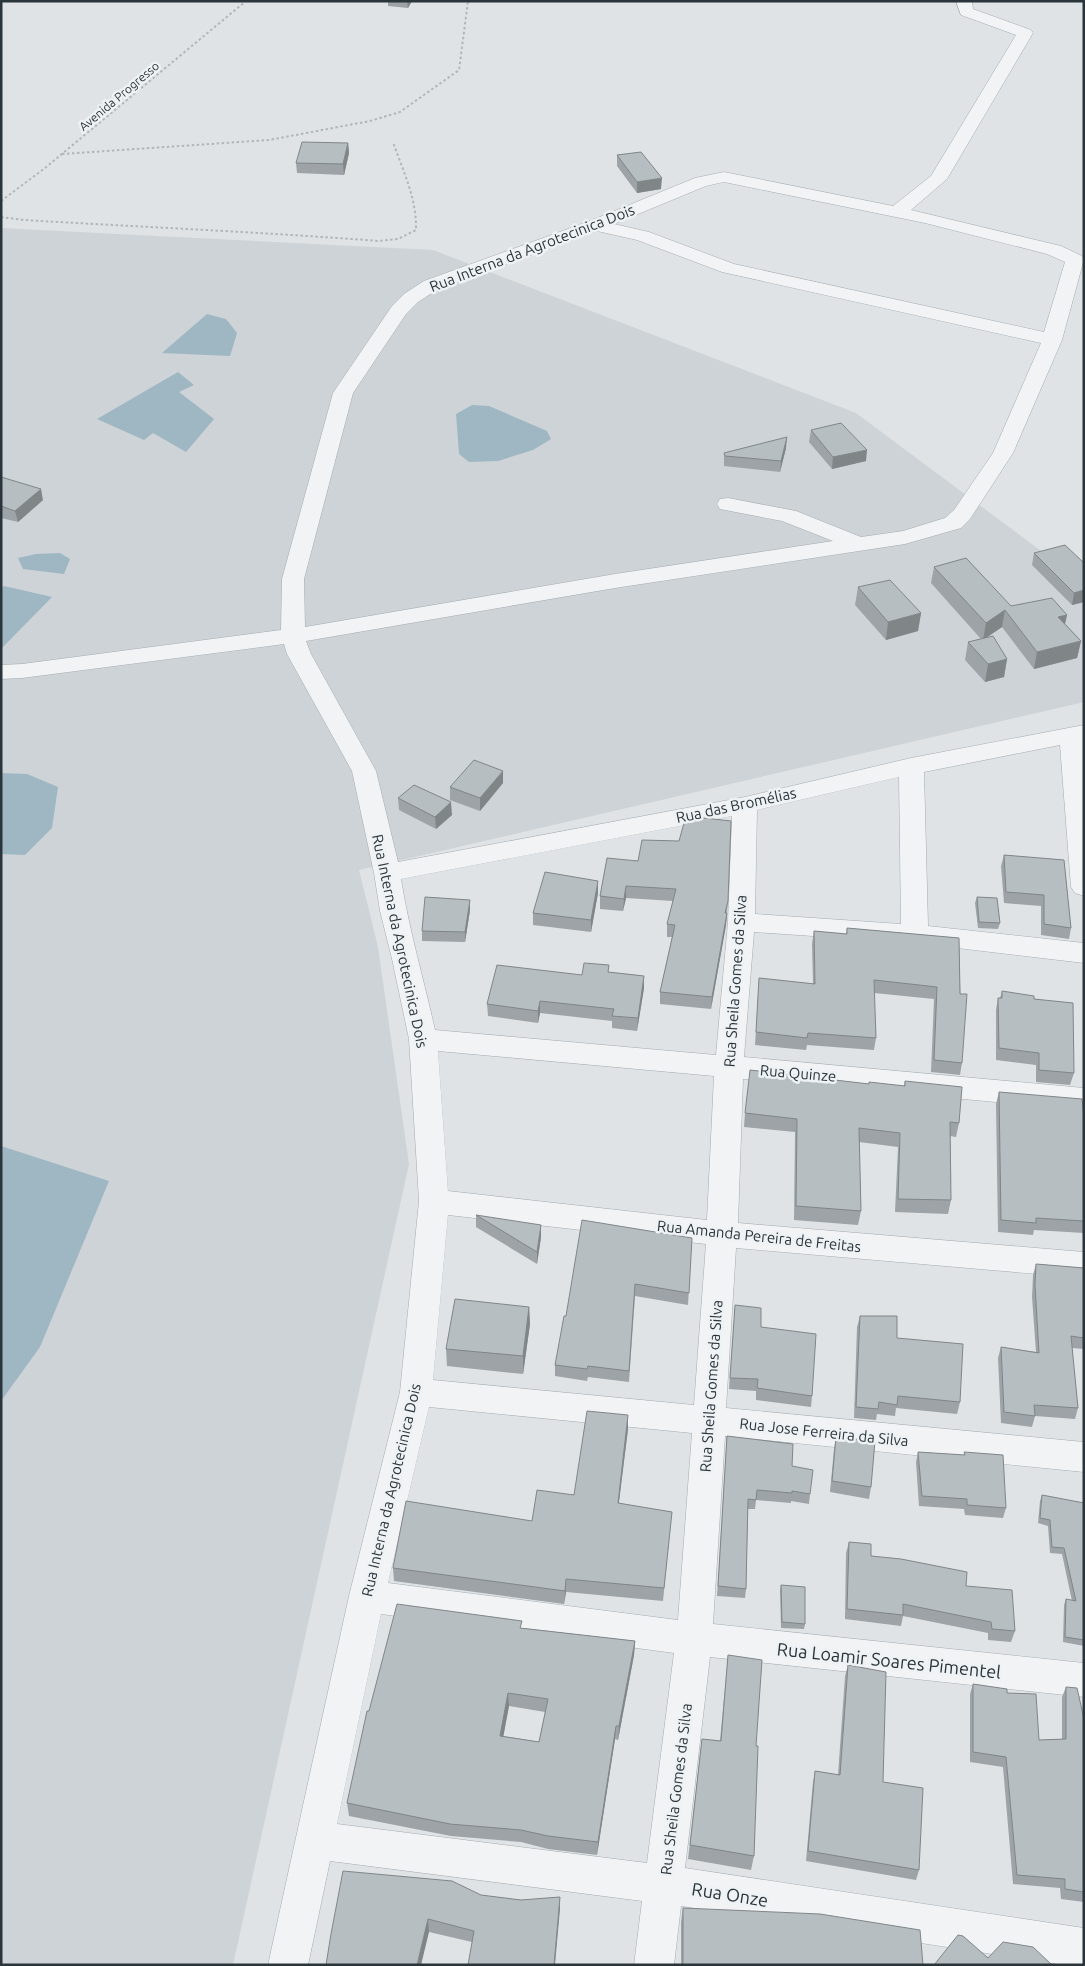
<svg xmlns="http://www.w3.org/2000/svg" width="1085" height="1966" font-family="Ubuntu,sans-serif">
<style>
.built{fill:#cdd3d7}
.water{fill:#9eb7c2}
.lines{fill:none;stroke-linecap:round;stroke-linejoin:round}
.minor-casing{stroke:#a5abaf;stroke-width:1}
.path{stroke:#b1b6b9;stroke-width:2;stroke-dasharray:2.5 2.5;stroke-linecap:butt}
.minor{fill:#f1f3f5;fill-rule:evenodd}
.wall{fill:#9da3a7;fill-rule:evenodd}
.shaded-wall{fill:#808588}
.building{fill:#b7bec2;stroke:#808588;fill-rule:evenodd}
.labels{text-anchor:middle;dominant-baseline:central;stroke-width:5;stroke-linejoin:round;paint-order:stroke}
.far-street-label{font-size:12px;fill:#2a343b;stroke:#eef2f4}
.street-label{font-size:15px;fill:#2a343b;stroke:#eef2f4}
.near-street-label{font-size:18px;fill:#2a343b;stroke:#eef2f4}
</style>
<rect width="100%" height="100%" fill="#dfe3e6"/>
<path class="built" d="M1,228L433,250L856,413L1084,583V702L359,870L378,947L409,1164L233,1965H1Z"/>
<g class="water">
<path d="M207,314L226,319L237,333L230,356L162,353Z"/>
<path d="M178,372L194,385L179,392L214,419L186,452L153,433L144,440L97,419Z"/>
<path d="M472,405L489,406L547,431L551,439L533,450L498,461L469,462L459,454L456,414Z"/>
<path d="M60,553L70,559L64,574L23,569L18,558L36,554Z"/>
<path d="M4,586L52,597L1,649V588Z"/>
<path d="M1,773L27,774L58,787L52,828L25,855L1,854Z"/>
<path d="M1,1146L109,1181L40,1347L1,1401Z"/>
</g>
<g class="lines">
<defs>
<path id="minor" d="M956,1H972L973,9L1031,30L1033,33L947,179L911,210L1061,246L1082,256L1084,259L1062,340L1013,453L970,519L961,528L905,544L615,588L306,641L311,654L376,771L398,862L745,797L911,758L1084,725V896L1075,893L1071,887L1060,745L924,772L928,926L1084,943V963L915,943L754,932L744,1057L1084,1088V1110L743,1079L738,1223L1084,1252V1278L736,1248L726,1408L1084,1442V1472L725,1436L713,1624L1084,1663V1697L710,1657L685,1868L1084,1928V1965H1064L681,1906L674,1965H634L642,1901L330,1861L308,1965H268L349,1596L400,1392L419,1201L409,1039L392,959L380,911L374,873L352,771L287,654L284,644L22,678L1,679V665L22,664L281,630L282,579L333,393L392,306L404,294L424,281L590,221L695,178L724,172L893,206L931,176L1016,35L961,15ZM724,182L925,223L1047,254L1065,262L1044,332L734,264L649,232L614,224L706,186ZM597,231L637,240L722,272L1041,343L993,453L954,510L945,518L903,531L861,537L796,511L728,498L720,499L717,504L720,509L782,521L833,541L615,574L305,627L304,579L353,393L406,314L418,302L438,289ZM899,777L901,924L755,914L757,810ZM732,816L728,922L716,1055L435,1030C424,980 409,930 401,879ZM438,1051L714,1076L707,1220L448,1191ZM448,1215L706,1244L694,1405L433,1380ZM429,1407L692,1433L678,1620L388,1583ZM381,1614L674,1653L647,1863L337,1824Z"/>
</defs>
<use href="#minor" class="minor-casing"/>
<g class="path">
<path d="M62,154L269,140L370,121L400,112L459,70L468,1"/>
<path d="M1,201L45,168L246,1"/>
<path d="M1,217L24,220C142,227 261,232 379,241L398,239L416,230C417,199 403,171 393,142"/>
</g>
<use href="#minor" class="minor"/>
</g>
<g class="wall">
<path d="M388,1H412L408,8L388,6Z"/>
<path d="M348,143L349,153L344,175L297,173L296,163Z"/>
<path d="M617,155L661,189L637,193L617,166Z"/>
<path d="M811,430L866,461L832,469L809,442Z"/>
<path d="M786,448L780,472L724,466V453Z"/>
<path d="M1,477L43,500L18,522L1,518Z"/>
<path d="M1034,553L1084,563V602L1072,605L1032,565Z"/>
<path d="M934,567L1011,606L1067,615L1065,624L1081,641L1077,658L1034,669L1002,627L987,637L1007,659L1004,677L985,682L965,660L968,642L981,639L931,583Z"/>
<path d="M858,587L921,613L918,631L886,640L855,605Z"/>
<path d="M503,783L480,811L450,800V787Z"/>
<path d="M398,798L452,815L436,829L399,810Z"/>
<path d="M1004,855L1064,860L1071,928L1069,939L1041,935V906L1004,903L1001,866Z"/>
<path d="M607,858L728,901L726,925L711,1009L660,1004V992L672,937H667V924L673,901L626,898L623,911L600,909V896Z"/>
<path d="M598,893L591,932L533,925V913Z"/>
<path d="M977,897L1000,923L998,929L978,928L975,903Z"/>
<path d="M470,910L465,942L422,941V931Z"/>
<path d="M847,928L959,938L962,1063L960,1075L931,1072L934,999L874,993L876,1038L874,1050L807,1045L806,1050L755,1045L759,978L813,984L812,944L814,931L846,934Z"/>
<path d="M609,972L644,976V988L637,1031L612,1028V1021L540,1013L538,1023L488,1016L487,1004L582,975Z"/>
<path d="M1002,991L1034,999L1074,1073L1070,1085L1036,1082V1065L996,1060V1010L998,998H1000Z"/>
<path d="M905,1081L959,1123L956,1137L950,1136L951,1200L948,1214L895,1212L898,1147L859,1142L861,1211L858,1225L794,1220L795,1132L744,1127L745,1113L869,1084L904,1086Z"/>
<path d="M999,1092L1084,1117V1233L1034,1230L1033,1235L998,1232L996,1104Z"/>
<path d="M476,1215L541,1237L537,1264L476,1227Z"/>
<path d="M692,1238L688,1305L635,1296L629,1382L588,1377L587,1381L555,1376V1365L566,1316Z"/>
<path d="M1036,1264L1084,1268V1349L1072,1348L1078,1408L1075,1419L1035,1416L1032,1427L1001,1423L998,1358L1001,1347L1036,1352L1032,1297L1033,1275Z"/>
<path d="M735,1305L761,1327L812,1396L811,1407L756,1400V1391L729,1389Z"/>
<path d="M529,1307L530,1324L523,1374L447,1366L446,1349Z"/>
<path d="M860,1316L897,1338L960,1402L957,1414L896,1408L895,1416L877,1414L876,1420L854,1418L857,1327Z"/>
<path d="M628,1429L619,1503L672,1512L663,1601L566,1592L564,1604L394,1581L393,1568L532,1521L574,1495Z"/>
<path d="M727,1436L792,1466L810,1494L809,1504L791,1501V1503L756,1500L755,1509H748L746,1589L745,1598L717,1596Z"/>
<path d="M836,1437L871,1487L869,1499L830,1492L834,1449Z"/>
<path d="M918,1452L964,1455V1452L1006,1508L1003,1518L965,1515L964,1509L919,1506L916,1462Z"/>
<path d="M1042,1495L1084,1503V1646L1063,1642L1064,1605L1066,1599L1072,1601L1062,1554L1050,1553L1048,1526L1038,1523L1040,1501Z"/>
<path d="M849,1542L871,1556L966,1586L1015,1631L1011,1642L988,1640V1633L903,1616L901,1626L845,1619L846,1553Z"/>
<path d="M781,1585L805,1624L804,1629L781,1628L780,1590Z"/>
<path d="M522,1628L635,1641L634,1655L618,1740L615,1739L597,1855L548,1849L521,1842L451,1836L349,1816L347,1803L369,1711ZM509,1706L545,1712L539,1742L503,1736Z"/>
<path d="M728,1655L756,1746L754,1856L751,1870L688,1859L702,1739L720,1741Z"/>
<path d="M848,1665L883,1782L919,1870L916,1880L806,1861L813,1782L815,1771L838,1775L845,1676Z"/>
<path d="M973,1684L1007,1693L1039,1740L1062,1739V1697L1066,1687L1084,1719V1902L1061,1899L1060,1888L1013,1884L1003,1767L970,1762V1694Z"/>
<path d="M481,1895L521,1900L560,1897V1909L472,1942L429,1932L326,1965Z"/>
<path d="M683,1908L923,1965H681V1922Z"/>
</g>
<g class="shaded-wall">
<path d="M407,1H412L408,8Z"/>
<path d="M348,143L349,153L344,175L343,164Z"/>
<path d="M662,178L661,189L637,193V182Z"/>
<path d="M787,437L786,448L780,472L781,461Z"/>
<path d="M867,450L866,461L832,469L833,457Z"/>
<path d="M41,489L43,500L18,522L15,511Z"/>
<path d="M1084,590V602L1072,605L1074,593Z"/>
<path d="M1005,610L1002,627L983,640L986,623Z"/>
<path d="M921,613L918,631L886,640L888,622Z"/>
<path d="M1067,615L1063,632L1058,617Z"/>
<path d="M1081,641L1077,658L1034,669L1037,652Z"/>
<path d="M1007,659L1004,677L985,682L988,664Z"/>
<path d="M503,771V783L480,811V798Z"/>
<path d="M451,802L452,815L436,829L435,817Z"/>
<path d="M598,881V893L591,932V920Z"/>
<path d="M626,886V898L623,911L624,899Z"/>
<path d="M470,900V910L465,942V932Z"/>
<path d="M727,913L726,925L711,1009L712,997Z"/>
<path d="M644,976V988L637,1031L638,1018Z"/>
<path d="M540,1001V1013L538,1023V1011Z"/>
<path d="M541,1225V1237L537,1264V1252Z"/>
<path d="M529,1307L530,1324L523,1374V1356Z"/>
<path d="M628,1415V1429L617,1516L618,1503Z"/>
<path d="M566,1579V1592L564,1604L565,1591Z"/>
<path d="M635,1641L634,1655L618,1740L619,1726Z"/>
<path d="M508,1693L509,1706L501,1749L500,1736Z"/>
<path d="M616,1726L615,1739L597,1855L598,1842Z"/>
<path d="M560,1897V1909L555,1965H554Z"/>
<path d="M428,1919L429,1932L421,1965H417Z"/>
</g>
<g class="building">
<path d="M302,142L348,143L343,164L296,163Z"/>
<path d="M641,152L662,178L637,182L617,155Z"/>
<path d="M841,423L867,450L833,457L811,430Z"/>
<path d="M787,437L781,461L725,456L724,453Z"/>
<path d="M1,477L41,489L15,511L1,506Z"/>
<path d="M1065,545L1084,563V590L1074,593L1034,553Z"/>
<path d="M966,558L1011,606L1052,598L1067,615L1058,617L1081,641L1037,652L1005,610L986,623L934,567Z"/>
<path d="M890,580L921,613L888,622L858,587Z"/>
<path d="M993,636L1007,659L988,664L968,642Z"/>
<path d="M474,760L503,771L480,798L450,787Z"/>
<path d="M414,785L451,802L435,817L398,798Z"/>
<path d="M686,816L731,821L728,901L725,913H727L712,997L660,992L675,925L667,924L676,889L626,886L624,899L600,896L607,858L638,861L642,840L679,841Z"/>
<path d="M1004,855L1064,860L1071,928L1044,924V895L1006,892Z"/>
<path d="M545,872L598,881L591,920L533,913Z"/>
<path d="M425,897L470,900L465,932L422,931Z"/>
<path d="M977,897L997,898L1000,923L979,922Z"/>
<path d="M847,928L959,938L960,994H967L962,1063L934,1060L937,987L874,980L876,1038L808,1033L807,1038L756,1032L759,978L815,984L814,931L847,934Z"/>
<path d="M584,963L609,965L608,972L644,976L638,1018L612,1016L614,1009L540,1001L538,1011L487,1004L497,965L582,975Z"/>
<path d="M1002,991L1034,996V999L1073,1003L1074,1073L1039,1070V1053L999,1048L998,998H1002Z"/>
<path d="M750,1070L869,1084V1082L905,1086V1081L962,1087L959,1123L950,1122L951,1200L898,1199L900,1133L859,1128L861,1211L796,1206L797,1119L745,1113Z"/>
<path d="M999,1092L1082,1099L1084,1117V1221L1036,1218V1223L1001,1220Z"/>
<path d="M476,1215L541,1225L537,1252Z"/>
<path d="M582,1220L692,1238L689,1293L635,1284L629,1371L588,1366L587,1369L555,1365L564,1316H566Z"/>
<path d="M1036,1264L1084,1268V1338L1071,1336L1078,1408L1034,1405L1035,1416L1004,1412L1001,1347L1039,1353L1035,1285Z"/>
<path d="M455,1299L529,1307L523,1356L446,1349Z"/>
<path d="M735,1305L761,1308V1327L816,1334L812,1396L757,1388L758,1379L730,1378Z"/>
<path d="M860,1316H897V1338L963,1344L960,1402L898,1396L897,1405L879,1402L878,1409L856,1407Z"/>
<path d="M587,1411L628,1415L618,1503L672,1512L664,1588L566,1579L565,1591L393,1568L406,1501L532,1521L537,1490L574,1495Z"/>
<path d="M727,1436L793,1444L792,1466L813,1470L810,1494L792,1491V1493L757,1490L756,1500L748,1499L746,1589L718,1586Z"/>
<path d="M836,1437L875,1441L871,1487L832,1481Z"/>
<path d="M918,1452L965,1455L964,1452L1003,1455L1006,1508L967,1505V1499L922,1496Z"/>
<path d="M1042,1495L1084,1503V1640L1065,1637L1066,1599L1076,1601L1064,1548L1052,1547L1050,1520L1040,1518Z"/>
<path d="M849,1542L871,1544V1556L901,1559L967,1572L966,1586L1012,1590L1015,1631L992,1629L991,1622L903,1604V1615L847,1609Z"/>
<path d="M781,1585L805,1587V1624L782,1622Z"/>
<path d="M397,1604L522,1621L520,1628L635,1641L619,1726H616L598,1842L548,1836L521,1830L450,1824L347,1803L367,1711H369ZM508,1693L548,1699L539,1742L500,1736Z"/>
<path d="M728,1655L762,1660L756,1746H758L754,1856L690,1845L702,1739L721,1741Z"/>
<path d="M848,1665L886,1672L883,1782L923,1788L919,1870L808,1851L815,1771L840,1775Z"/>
<path d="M973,1684L1007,1689V1693L1036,1694L1039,1740L1066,1739V1687L1077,1688L1084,1719V1892L1065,1889V1879L1017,1875L1006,1757L973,1752Z"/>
<path d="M343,1871L452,1881L481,1895L521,1900L560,1897L554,1965H468L474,1931L428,1919L417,1965H326L331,1934Z"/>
<path d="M683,1908L820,1914L920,1930L923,1965H683Z"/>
<path d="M958,1935L963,1936L988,1958L1003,1942L1033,1947L1052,1965H934Z"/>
</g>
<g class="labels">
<g class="far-street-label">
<text transform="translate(119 96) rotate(-40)">Avenida Progresso</text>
</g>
<g class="street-label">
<text transform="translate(532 248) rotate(-21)">Rua Interna da Agrotecinica Dois</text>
<text transform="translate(736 805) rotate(-12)">Rua das Bromélias</text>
<text transform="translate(400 941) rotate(78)">Rua Interna da Agrotecinica Dois</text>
<text transform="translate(735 981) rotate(-86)">Rua Sheila Gomes da Silva</text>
<text transform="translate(798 1073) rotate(5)">Rua Quinze</text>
<text transform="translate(759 1236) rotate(6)">Rua Amanda Pereira de Freitas</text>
<text transform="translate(711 1386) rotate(-86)">Rua Sheila Gomes da Silva</text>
<text transform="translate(824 1432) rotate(6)">Rua Jose Ferreira da Silva</text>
<text transform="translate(391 1490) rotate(-77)">Rua Interna da Agrotecinica Dois</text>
<text transform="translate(676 1789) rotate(-83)">Rua Sheila Gomes da Silva</text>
</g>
<g class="near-street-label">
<text transform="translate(889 1660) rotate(6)">Rua Loamir Soares Pimentel</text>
<text transform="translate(730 1894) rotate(9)">Rua Onze</text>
</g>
</g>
<rect width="1085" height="1966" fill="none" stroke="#2a343b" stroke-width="5"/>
</svg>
